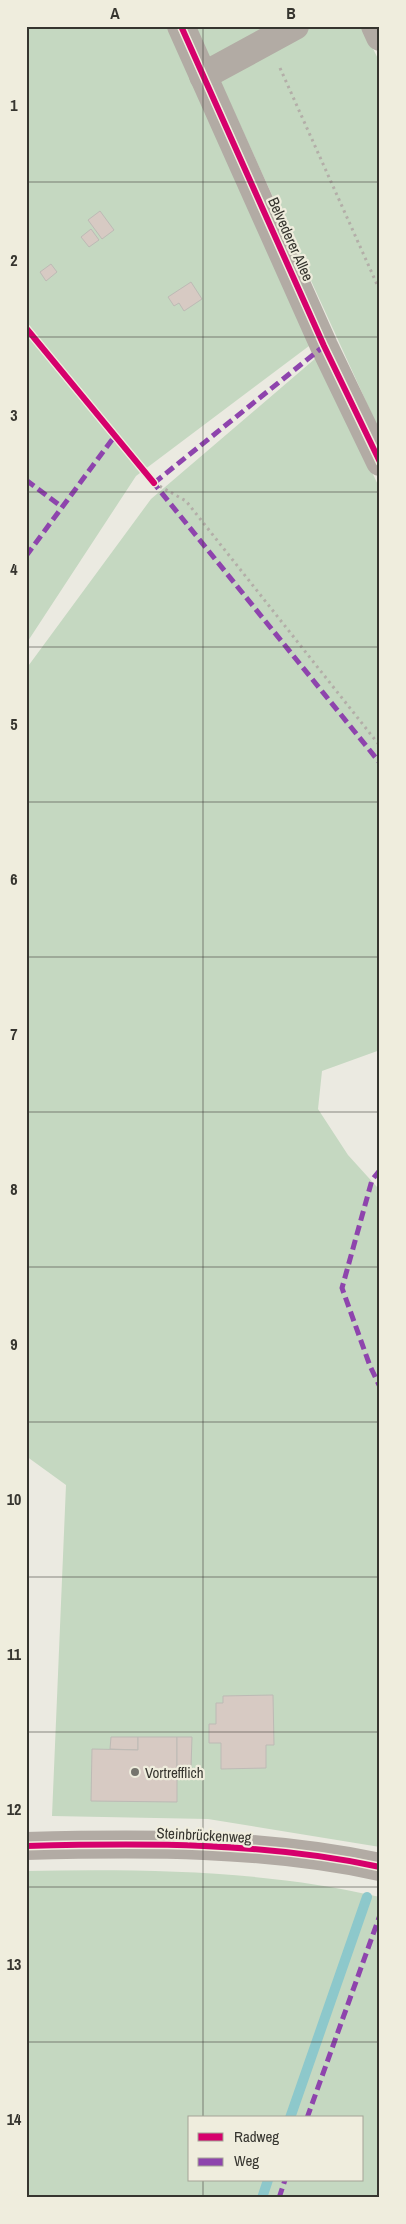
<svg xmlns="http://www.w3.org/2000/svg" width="406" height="2224" font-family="'Archivo Narrow',sans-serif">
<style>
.green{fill:#c5d8c1;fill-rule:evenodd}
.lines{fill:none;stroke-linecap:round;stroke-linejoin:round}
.stream{stroke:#8dc8cb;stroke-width:10}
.building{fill:#d7cac3;stroke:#bdbab5}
.path{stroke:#b3aea8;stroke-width:3;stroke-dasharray:2.5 4;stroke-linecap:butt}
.minor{stroke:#b2aba4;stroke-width:28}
.tertiary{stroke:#b2aba4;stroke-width:28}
.quiet{stroke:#8e44ad;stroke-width:5;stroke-dasharray:10 5;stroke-linecap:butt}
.cycleway-casing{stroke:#efeddd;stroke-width:9}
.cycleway{stroke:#d6006c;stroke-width:6}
.grid{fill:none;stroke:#36352f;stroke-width:1;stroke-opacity:0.55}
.poi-dot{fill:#75746d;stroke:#efeddd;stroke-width:2}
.labels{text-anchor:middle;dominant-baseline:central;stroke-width:4.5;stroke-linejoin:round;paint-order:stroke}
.street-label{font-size:15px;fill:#36352f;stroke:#efeddd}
.poi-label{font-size:15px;fill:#36352f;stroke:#efeddd;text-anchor:start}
.neatline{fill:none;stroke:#36352f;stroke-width:2}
.grid-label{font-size:16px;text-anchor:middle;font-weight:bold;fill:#36352f}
</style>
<rect width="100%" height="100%" fill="#ebeae1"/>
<g class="green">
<path d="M26,26H170L313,343L136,476L26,644Z"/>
<path d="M195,26H362L380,63V432Z"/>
<path d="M317,357L380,489V1050L322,1071L318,1109L348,1155L377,1187L380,1185V1847L208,1819L52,1816L66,1485L26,1456V669L151,499Z"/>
<path d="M26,1871C144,1869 265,1870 380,1897V2198H26ZM190,2118H362V2180H190Z"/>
</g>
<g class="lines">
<g class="stream">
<path d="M290,2118L367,1897"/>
<path d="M262,2198L268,2180"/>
</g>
</g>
<g class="building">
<path d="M100,211L114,230L102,239L88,220Z"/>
<path d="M91,229L99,240L89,247L81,237Z"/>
<path d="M51,264L57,272L46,281L40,272Z"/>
<path d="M191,282L202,299L184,311L179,303L174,306L168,297Z"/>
<path d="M273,1695L274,1745H266V1768L221,1769V1743H209V1724H216V1703H223V1696Z"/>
<path d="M111,1737H138V1750L110,1749Z"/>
<path d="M138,1737H177V1802L91,1801L92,1749L138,1750Z"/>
<path d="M177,1737H192L191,1768L177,1767Z"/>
</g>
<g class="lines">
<g class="path">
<path d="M280,68L380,291"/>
<path d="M154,483L186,501L380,746"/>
</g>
<g class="minor">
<path d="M181,26L324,346L380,462"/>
<path d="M375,26L380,37"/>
<path d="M203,76L295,26"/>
</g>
<path class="tertiary" d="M26,1846C144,1843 264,1842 380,1867"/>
<g class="quiet">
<path d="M26,480L62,507"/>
<path d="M152,481L380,763"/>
<path d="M154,483L324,346"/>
<path d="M26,556L114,437"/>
<path d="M380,1170L372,1180L342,1288L370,1366L380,1387"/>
<path d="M307,2118L380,1915"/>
<path d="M279,2198L285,2180"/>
</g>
<defs>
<g id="cycleway">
<path d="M181,26L324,346L380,462"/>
<path d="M26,328L154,483"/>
<path d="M26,1846C144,1843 264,1842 380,1867"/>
</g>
</defs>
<use href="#cycleway" class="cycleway-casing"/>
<use href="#cycleway" class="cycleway"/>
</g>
<path class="grid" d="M203,26V2118M26,182H380M26,337H380M26,492H380M26,647H380M26,802H380M26,957H380M26,1112H380M26,1267H380M26,1422H380M26,1577H380M26,1732H380M26,1887H380M26,2042H380M203,2180V2198"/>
<circle class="poi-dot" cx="135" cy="1772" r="5"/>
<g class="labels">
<g class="street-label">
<text transform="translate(291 239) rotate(66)">Belvederer Allee</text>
<text transform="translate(204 1835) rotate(3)">Steinbrückenweg</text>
</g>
<g class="poi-label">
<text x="145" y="1772">Vortrefflich</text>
</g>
</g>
<rect width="406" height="2224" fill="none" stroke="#efeddd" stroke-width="55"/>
<rect x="188" y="2116" width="175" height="65" fill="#efeddd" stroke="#a5a397"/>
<rect x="198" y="2133" width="25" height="8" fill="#d6006c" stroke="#a5a397"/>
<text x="234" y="2142" font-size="15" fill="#36352f">Radweg</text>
<rect x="198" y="2158" width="25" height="8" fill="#8e44ad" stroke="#a5a397"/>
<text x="234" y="2166" font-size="15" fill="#36352f">Weg</text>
<rect x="28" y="28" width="350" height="2168" class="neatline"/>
<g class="grid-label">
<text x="115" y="19">A</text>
<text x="291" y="19">B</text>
<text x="14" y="111">1</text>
<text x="14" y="266">2</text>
<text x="14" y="421">3</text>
<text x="14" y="575">4</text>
<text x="14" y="730">5</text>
<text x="14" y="885">6</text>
<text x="14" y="1040">7</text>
<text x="14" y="1195">8</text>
<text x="14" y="1350">9</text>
<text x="14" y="1505">10</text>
<text x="14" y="1660">11</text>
<text x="14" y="1815">12</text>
<text x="14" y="1970">13</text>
<text x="14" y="2125">14</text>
</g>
</svg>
